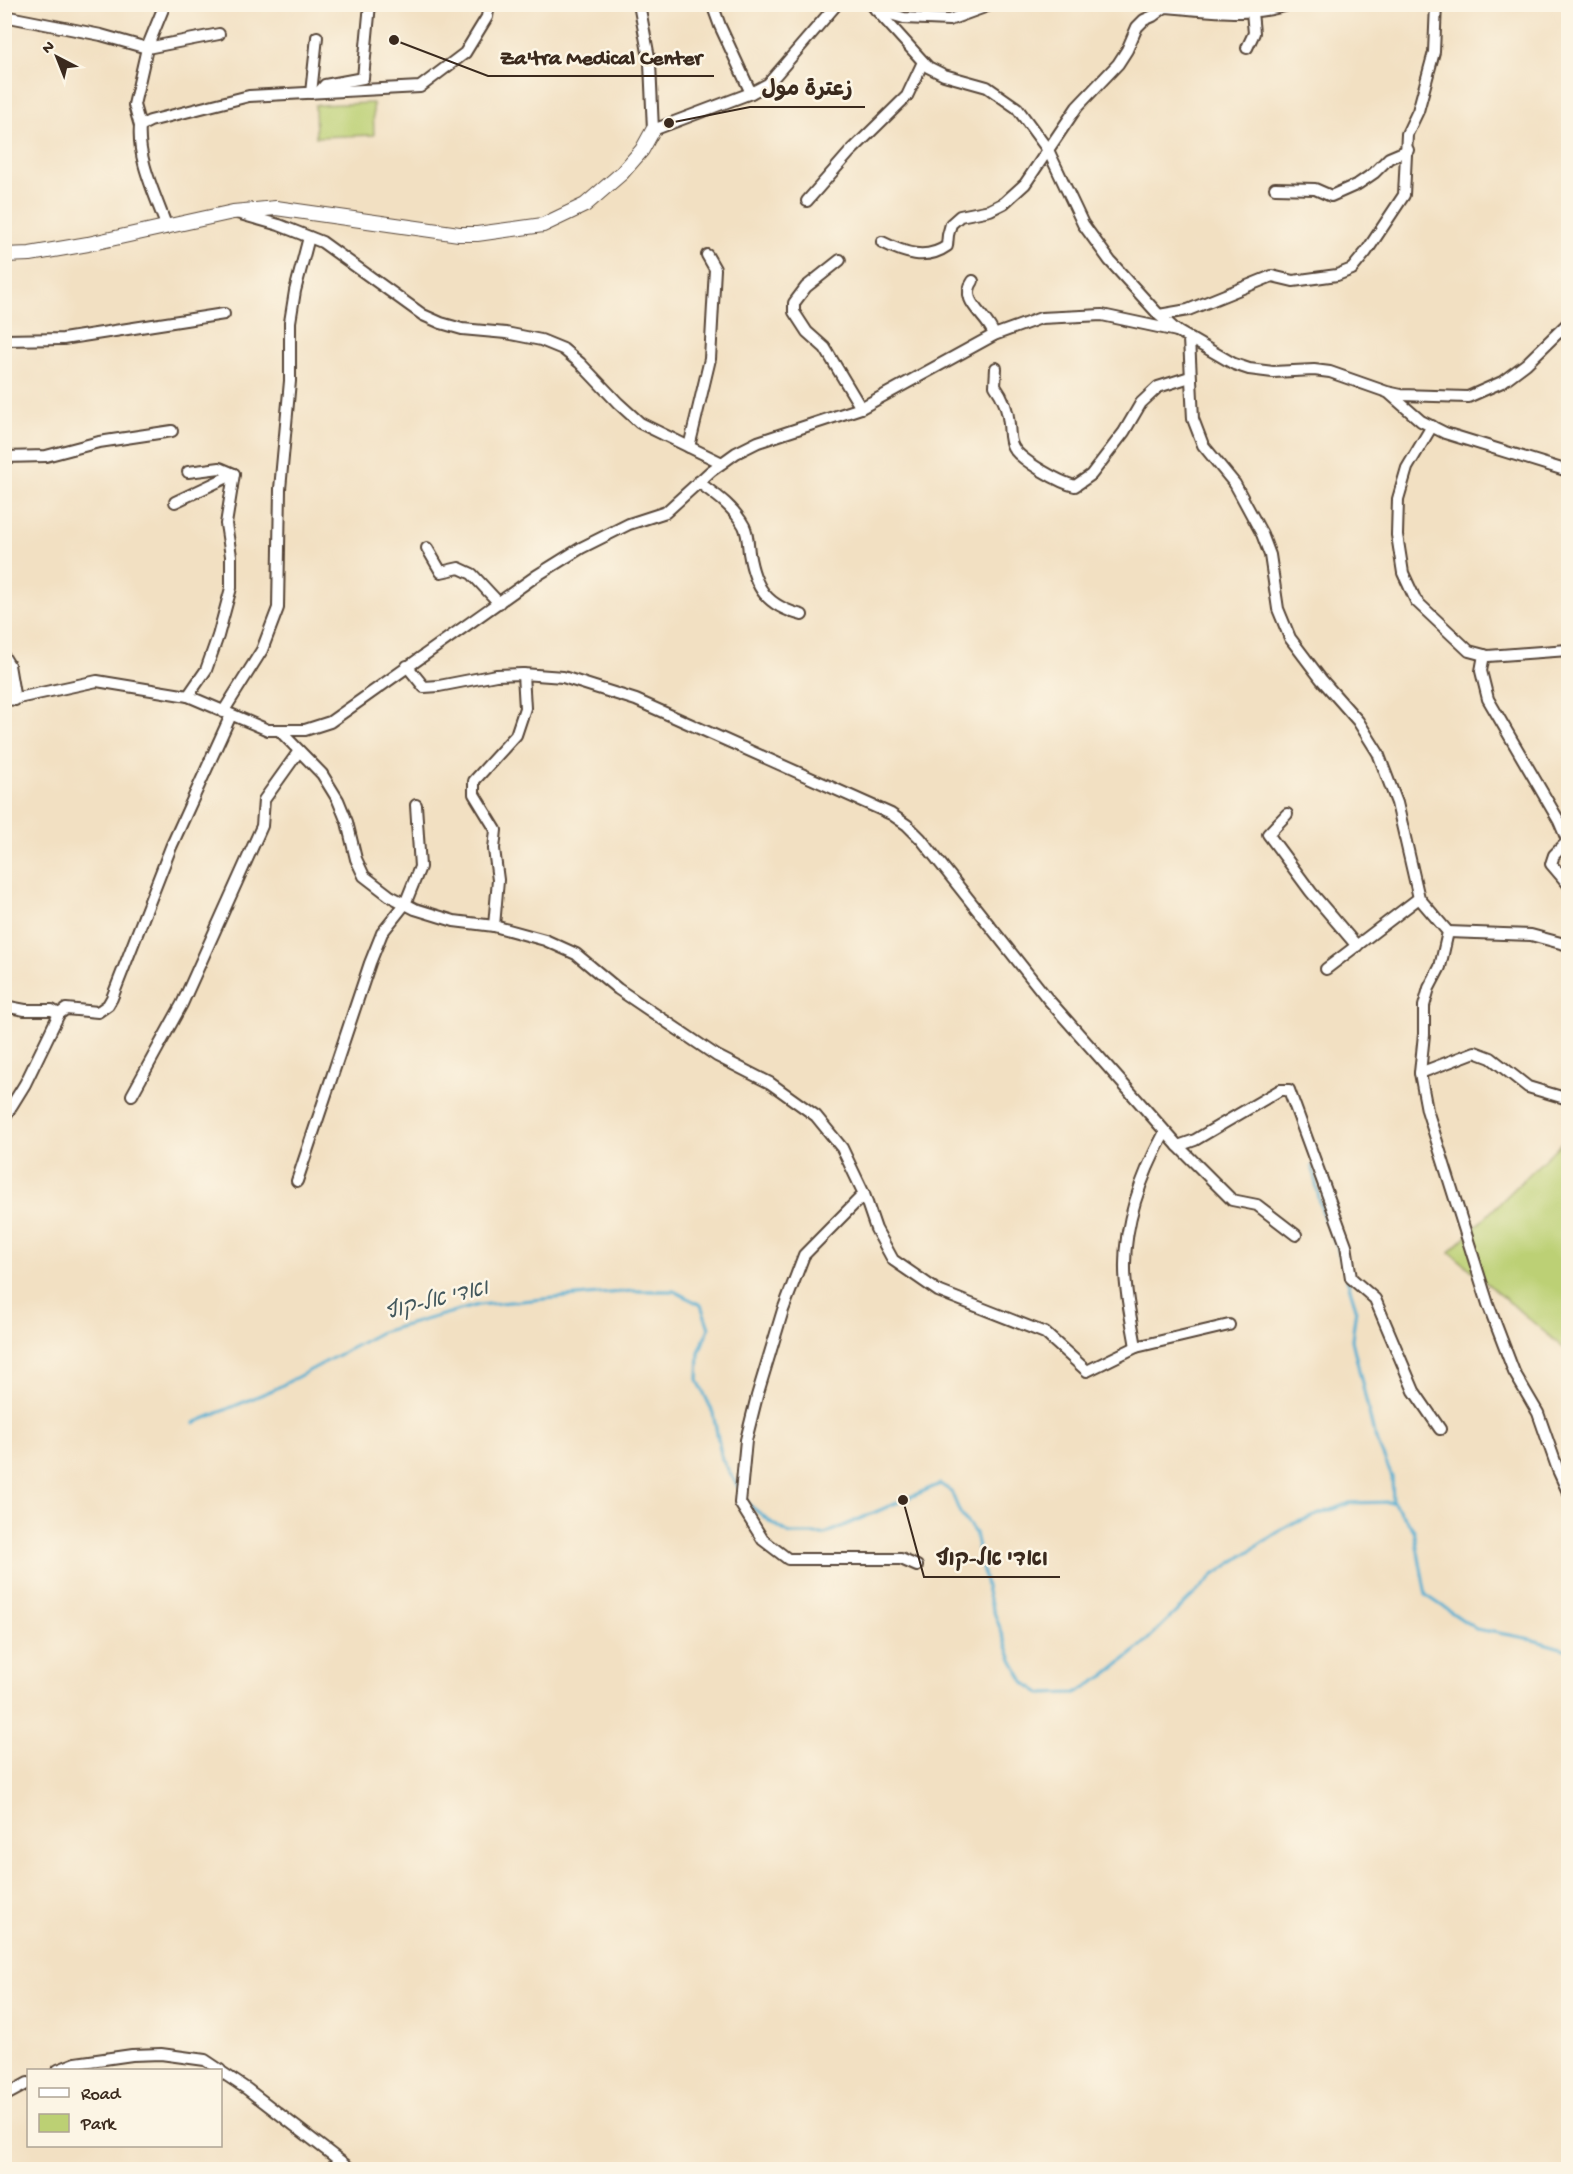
<svg xmlns="http://www.w3.org/2000/svg" width="1573" height="2174" font-family="'Gochi Hand','Playpen Sans Arabic','Playpen Sans Hebrew',sans-serif">
<style>
.green{fill:#bcd074;stroke:#7c7d49;stroke-width:1.5}
.lines{fill:none;stroke-linecap:round;stroke-linejoin:round}
.stream{stroke:#53add1;stroke-width:3}
.minor-casing{stroke:#564537;stroke-width:14}
.tertiary-casing{stroke:#564537;stroke-width:16}
.minor{stroke:#fff;stroke-width:10}
.tertiary{stroke:#fff;stroke-width:14}
.labels{text-anchor:middle;dominant-baseline:central;stroke-width:5;stroke-linejoin:round;paint-order:stroke}
.water-label{font-size:22px;font-style:italic;fill:#43585d;stroke:#fcf5e5}
.leader{fill:none;stroke:#3b2a1e;stroke-width:2}
.callout-dot{fill:#3b2a1e;stroke:#fcf5e5;stroke-width:2}
.callout-label{font-size:22px;text-anchor:middle;font-weight:bold;fill:#3b2a1e;stroke:#fcf5e5;stroke-width:5;stroke-linejoin:round;paint-order:stroke}
</style>
<rect width="100%" height="100%" fill="#fcf5e5"/>
<filter id="ink" filterUnits="userSpaceOnUse"><feTurbulence type="fractalNoise" baseFrequency=".0167" numOctaves="2"/><feDisplacementMap in="SourceGraphic" scale="12" xChannelSelector="R" yChannelSelector="G"/><feConvolveMatrix kernelMatrix="1 2 1 2 8 2 1 2 1" color-interpolation-filters="sRGB"/></filter>
<filter id="wash" filterUnits="userSpaceOnUse"><feTurbulence type="fractalNoise" baseFrequency=".008" numOctaves="4" result="noise"/><feDisplacementMap in="SourceGraphic" scale="24" xChannelSelector="R" yChannelSelector="G"/><feGaussianBlur stdDeviation="1.35" result="paint"/><feColorMatrix in="noise" values="0 0 0 0 0 0 0 0 0 0 0 0 0 0 0 0 0 1.4 0 .05"/><feComposite in="paint" operator="in"/></filter>
<g filter="url(#wash)">
<rect width="100%" height="100%" fill="#f2e0c2"/>
<g class="green">
<path d="M373,103L374,135L316,137L315,105Z"/>
<path d="M1568,1136V1352L1450,1252Z"/>
</g>
<g class="lines">
<g class="stream">
<path d="M1312,1166L1323,1216L1337,1246L1356,1308L1352,1340L1374,1434L1392,1477L1393,1502"/>
<path d="M194,1423L275,1389L381,1332L478,1305L632,1291H674L701,1305L709,1328L699,1352L698,1380L713,1413L722,1459L738,1487"/>
<path d="M745,1498L748,1504L772,1523L790,1534H825L940,1484L951,1491L960,1513L975,1533L988,1596L1012,1660L1025,1683L1042,1694L1076,1693L1106,1675L1139,1648L1214,1575L1287,1526L1350,1503L1393,1502L1414,1530L1426,1595L1476,1629L1526,1638L1568,1650"/>
</g>
</g>
</g>
<g filter="url(#ink)">
<g class="lines">
<defs>
<g id="minor">
<path d="M639,4L650,63L653,130L751,93L768,84L837,4"/>
<path d="M712,4L720,26L751,93"/>
<path d="M871,4L928,67L944,75L987,87L1017,108L1048,150L1083,224L1110,261L1159,315L1177,331L1234,364L1249,369L1273,372L1314,370L1330,372L1387,392L1401,395L1468,397L1502,382L1526,364L1568,323"/>
<path d="M876,10L904,18L949,20L993,4"/>
<path d="M4,16L101,35L147,48L219,34"/>
<path d="M1247,48L1254,33L1252,12"/>
<path d="M319,92L325,85L363,78L370,4"/>
<path d="M311,93L317,37"/>
<path d="M140,126L134,105L147,48L165,4"/>
<path d="M1275,188L1315,189L1331,196L1358,184L1374,173L1389,158L1408,150"/>
<path d="M807,201L849,153L907,96L923,62"/>
<path d="M237,213L279,225L322,242L423,315L441,323L462,329L506,333L541,340L563,349L580,363L618,403L640,423L722,463"/>
<path d="M167,228C156,196 137,160 140,126L150,121L249,96L420,87L465,53L487,17L489,4"/>
<path d="M882,242C904,253 926,261 947,246L948,235L951,224L960,216L990,210L1004,203L1025,184L1077,107L1118,64L1127,50L1137,27L1144,20L1153,16L1165,7C1207,10 1250,18 1291,4"/>
<path d="M840,260L806,287L794,303V312L807,332L825,348L861,408"/>
<path d="M973,281C958,302 988,315 994,335"/>
<path d="M1159,315L1188,310L1272,276L1293,281L1337,275L1352,269L1366,252L1404,195L1407,134L1418,111L1434,52L1436,4"/>
<path d="M1189,339L1193,419L1203,445L1235,484L1262,534L1270,555L1278,609L1290,638L1321,679L1358,721L1378,753L1397,803L1419,898L1448,932L1440,967L1429,988L1424,1006V1034L1420,1073L1427,1110L1488,1304L1514,1372L1538,1413L1558,1470L1568,1492"/>
<path d="M4,340L63,339L224,314"/>
<path d="M996,368L995,386C1003,397 1008,410 1009,424C1010,432 1009,440 1013,447C1021,461 1061,483 1075,486L1091,475L1124,432L1141,403L1158,387L1190,377"/>
<path d="M1390,394L1421,421L1445,433L1568,471"/>
<path d="M1432,426L1407,468L1398,499L1397,535L1403,573L1416,601L1469,651L1488,656L1568,650"/>
<path d="M689,447L710,359L715,269L707,255"/>
<path d="M4,457L46,456L99,442L172,431"/>
<path d="M188,472L220,468L234,474"/>
<path d="M698,482C716,495 733,506 744,526C748,534 748,545 749,553C755,589 767,606 802,615"/>
<path d="M175,502L234,474"/>
<path d="M427,548L441,572L459,568L472,574L499,603"/>
<path d="M1484,655L1481,671L1488,699L1559,821L1568,842"/>
<path d="M4,657L9,665L15,700"/>
<path d="M407,666L424,687L439,686L496,675L523,674L563,677L636,700L891,814L907,825L921,839L1047,998L1178,1146L1195,1140L1280,1090H1289L1346,1245L1351,1278L1375,1299L1414,1391L1440,1429"/>
<path d="M188,696L206,670L218,636L231,588V556L226,524L234,474"/>
<path d="M4,701L97,681L188,696L268,730H305L330,722L536,576L581,548L629,524L666,512L711,471L736,453L758,442L861,408L994,335L1041,318L1102,315L1177,331"/>
<path d="M223,712L262,650L278,608L280,489L290,381V322L295,291L309,237"/>
<path d="M280,731L322,774L338,800L347,822L356,859L364,876L390,896L415,909L454,921L494,926L545,940L576,954L618,989L717,1056L770,1083L816,1116L842,1148L864,1194L876,1229L893,1260L938,1291L1045,1333L1087,1371L1136,1347L1229,1325"/>
<path d="M1287,814L1268,834L1311,892L1357,946"/>
<path d="M1568,841L1554,855L1551,864L1568,884"/>
<path d="M494,926L498,880L494,849L496,830L474,794V781L516,735L525,708L523,674"/>
<path d="M1448,932L1531,935L1568,945"/>
<path d="M1326,969L1419,898"/>
<path d="M4,1006L25,1010H52L59,1014"/>
<path d="M1420,1073L1475,1052L1491,1058L1528,1087L1568,1099"/>
<path d="M132,1095L182,1004L262,826L264,800L299,751"/>
<path d="M4,1118L25,1084L59,1014L66,1009L98,1012L108,1005L112,998L171,847L231,715"/>
<path d="M1178,1146L1232,1200L1257,1205L1296,1235"/>
<path d="M297,1181L370,963L382,933L405,904L420,867L416,805"/>
<path d="M864,1194L804,1255L783,1310L757,1396L746,1440L740,1503L763,1540L788,1559H901L917,1566"/>
<path d="M1136,1347C1132,1322 1125,1294 1125,1269C1124,1221 1142,1174 1165,1132"/>
<path d="M58,2070L76,2063L132,2055L161,2054L205,2060L220,2070"/>
<path d="M220,2071L247,2089L352,2170"/>
<path d="M4,2096L28,2083"/>
</g>
<path id="tertiary" d="M4,255L30,254L88,244L233,212L276,208L459,234H477L543,225L585,205L622,173L642,150L653,130"/>
</defs>
<use href="#minor" class="minor-casing"/>
<use href="#tertiary" class="tertiary-casing"/>
<use href="#minor" class="minor"/>
<use href="#tertiary" class="tertiary"/>
</g>
</g>
<g class="labels">
<g class="water-label">
<text transform="translate(437 1302) rotate(-14)">ואדי אל-קוף</text>
</g>
</g>
<path class="leader" d="M394 40L488 76H714M669 123L750 107H865M903 1500L924 1577H1060"/>
<g class="callout-dot">
<circle cx="394" cy="40" r="6"/>
<circle cx="669" cy="123" r="6"/>
<circle cx="903" cy="1500" r="6"/>
</g>
<g class="callout-label">
<text x="601" y="64">Za'tra Medical Center</text>
<text x="807" y="95">زعترة مول</text>
<text x="992" y="1565">ואדי אל-קוף</text>
</g>
<rect width="1573" height="2174" fill="none" stroke="#fcf5e5" stroke-width="24"/>
<rect x="27" y="2069" width="195" height="78" fill="#fcf5e5" stroke="#afa495" stroke-width="1.5"/>
<rect x="39" y="2088" width="30" height="9" fill="#ffffff" stroke="#afa495" stroke-width="1.5"/>
<text x="81" y="2099" font-size="18" fill="#3b2a1e">Road</text>
<rect x="39" y="2114" width="30" height="18" fill="#bcd074" stroke="#afa495" stroke-width="1.5"/>
<text x="81" y="2129" font-size="18" fill="#3b2a1e">Park</text>
<g transform="translate(57 57) rotate(318)" stroke="#fcf5e5" stroke-width="4.5" paint-order="stroke">
<path d="M0-4.5L10 22L0 15L-10 22Z" fill="#3b2a1e"/>
<text y="-9" font-size="16" font-weight="bold" text-anchor="middle" fill="#3b2a1e">N</text>
</g>
</svg>
